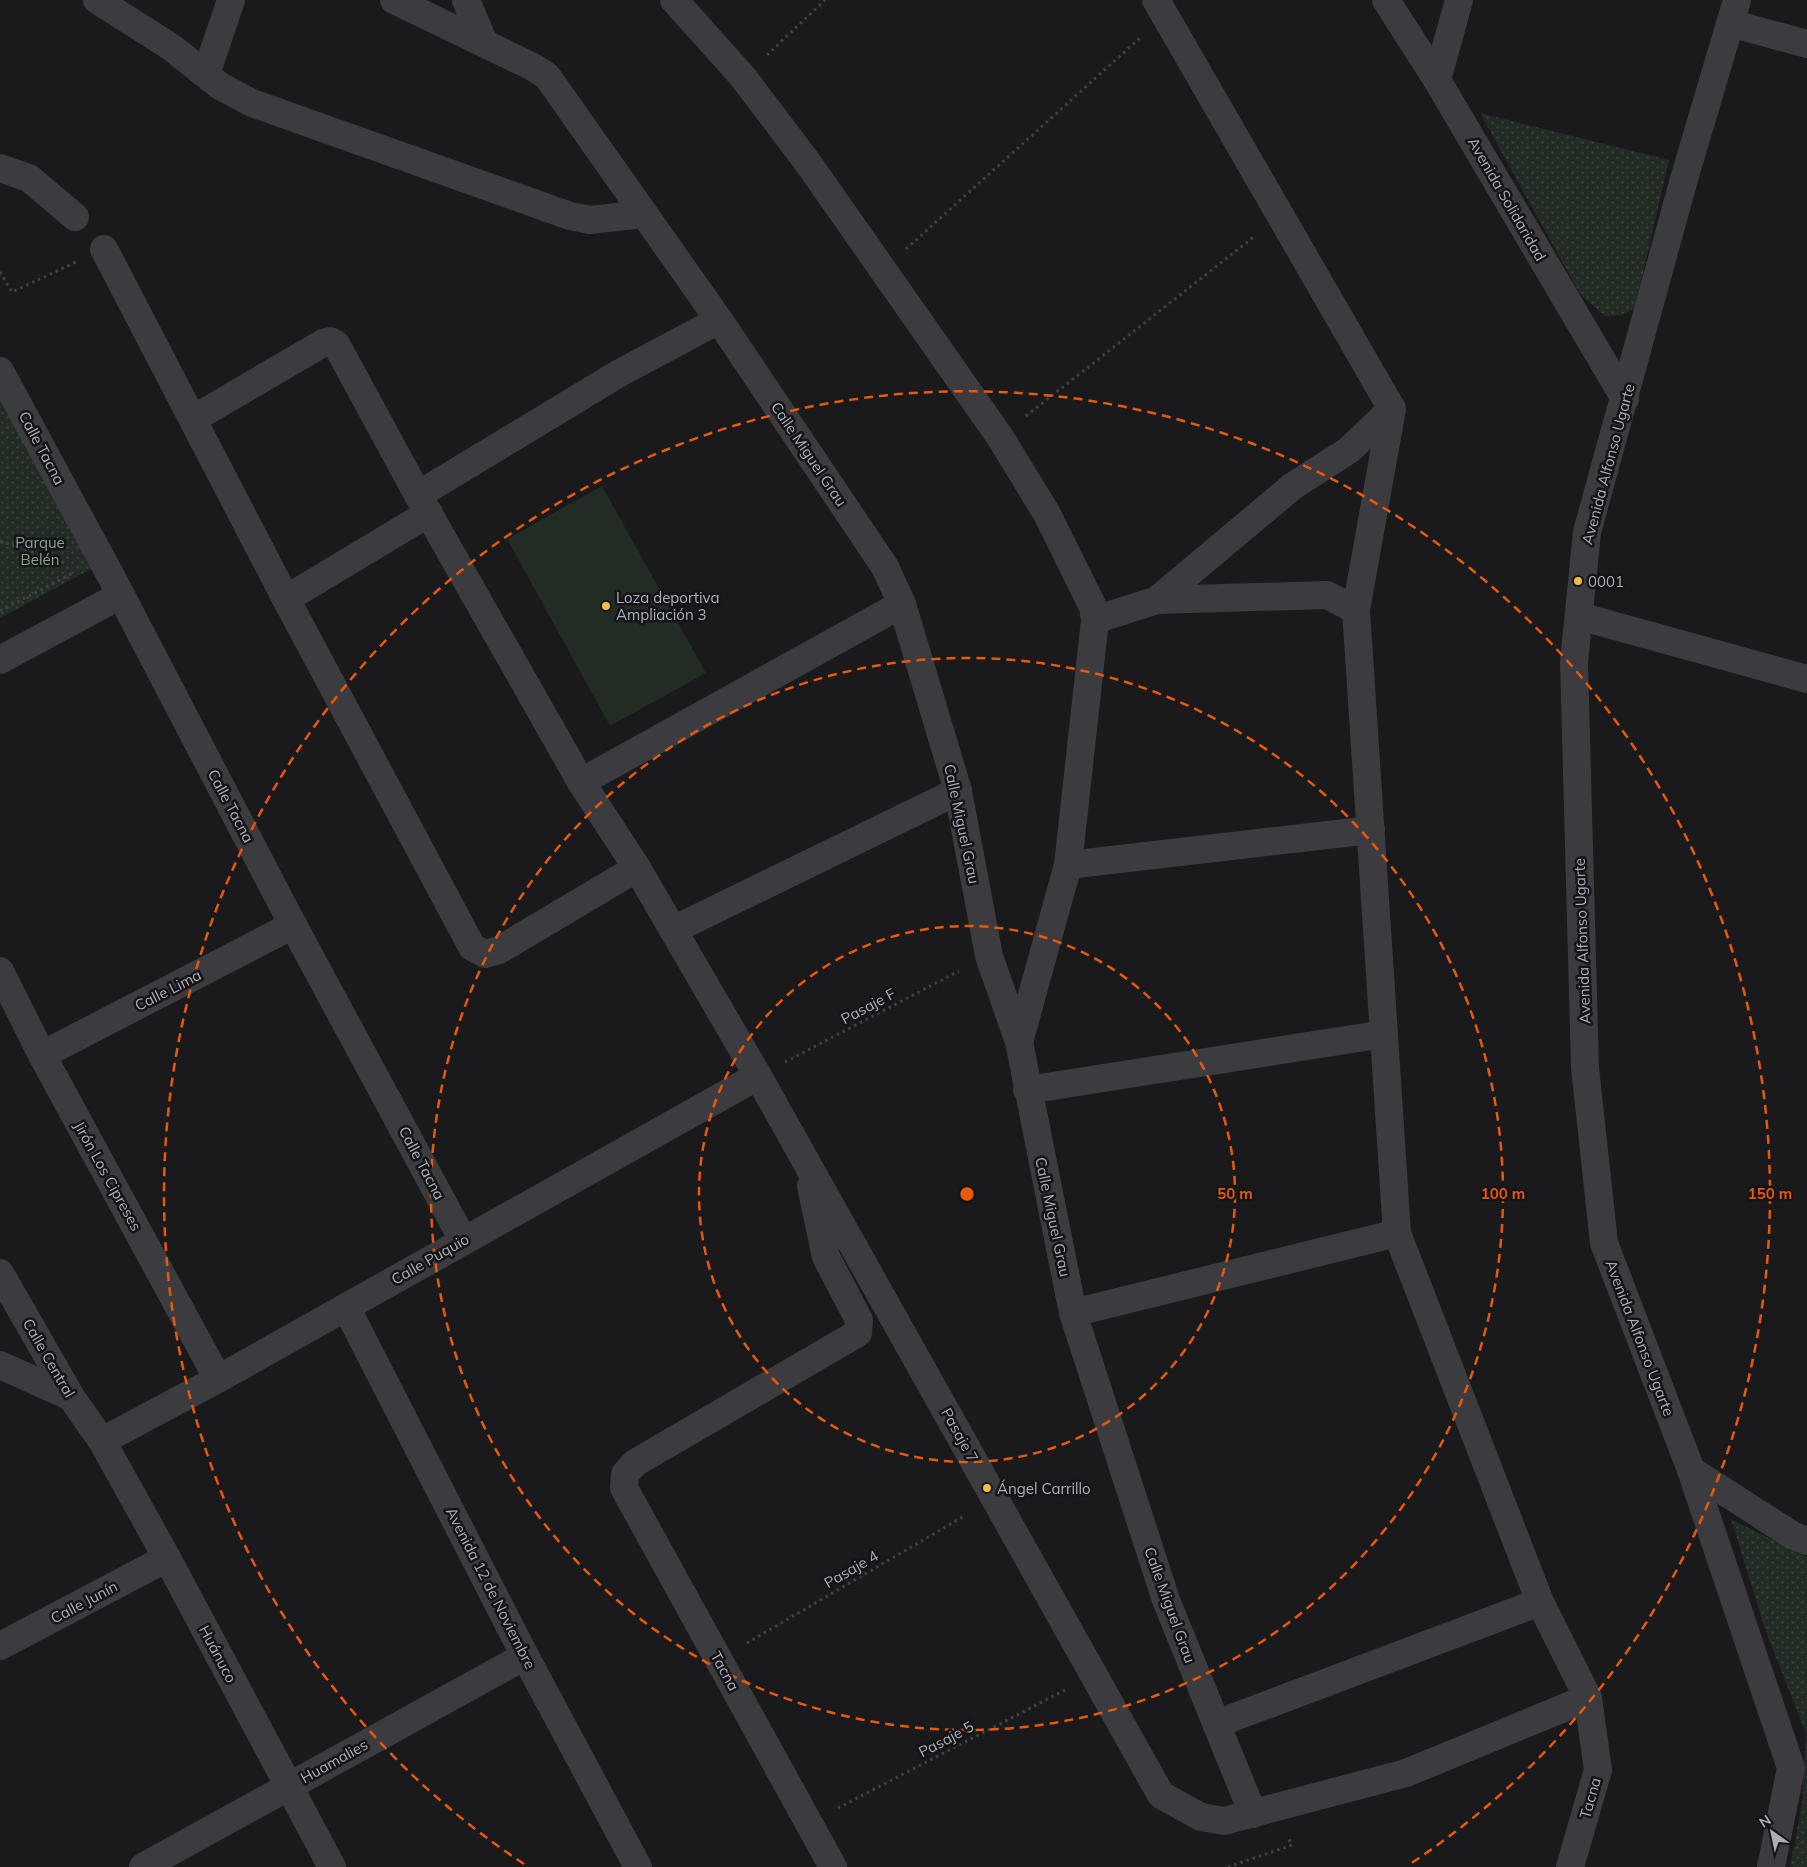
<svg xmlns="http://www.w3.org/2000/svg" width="1807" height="1867" font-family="Mulish,sans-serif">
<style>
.grass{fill:url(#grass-dots)}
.pitch{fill:#232b25}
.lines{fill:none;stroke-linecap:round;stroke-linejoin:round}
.path{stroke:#414247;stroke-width:3;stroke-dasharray:2.5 4;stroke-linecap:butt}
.minor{stroke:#3b3b40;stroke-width:28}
.ring{fill:none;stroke:#e8590c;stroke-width:2.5;stroke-dasharray:9 6}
.poi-dot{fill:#eac142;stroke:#151417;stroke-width:2}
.labels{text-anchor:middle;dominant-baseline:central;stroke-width:5;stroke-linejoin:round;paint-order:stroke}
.street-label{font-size:15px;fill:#acafba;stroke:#151417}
.park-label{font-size:15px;fill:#84a489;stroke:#151417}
.poi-label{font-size:15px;fill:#acafba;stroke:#151417;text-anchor:start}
.centre{fill:#e8590c;stroke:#151417;stroke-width:2.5}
.ring-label{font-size:15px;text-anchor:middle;font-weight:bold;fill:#e8590c;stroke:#151417;stroke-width:5;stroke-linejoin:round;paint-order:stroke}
</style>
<defs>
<pattern id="grass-dots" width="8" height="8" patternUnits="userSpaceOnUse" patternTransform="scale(1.25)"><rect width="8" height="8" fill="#232b25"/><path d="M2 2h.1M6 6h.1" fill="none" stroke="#404743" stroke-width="1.8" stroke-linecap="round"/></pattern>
</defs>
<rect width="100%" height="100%" fill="#1a191b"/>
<g class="grass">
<path d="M1480,113L1669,160L1635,308L1622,315L1605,316L1580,294Z"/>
<path d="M0,396L95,567L0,618Z"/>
<path d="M1731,1519L1807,1557V1867H1790L1802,1804L1806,1734L1765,1629Z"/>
</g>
<path class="pitch" d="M602,486L706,673L610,726L507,539Z"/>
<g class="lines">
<g class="path">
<path d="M767,55L825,0"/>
<path d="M906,249L1141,37"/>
<path d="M0,272L12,292L76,262"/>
<path d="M1026,416L1255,236"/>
<path d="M0,541L68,564"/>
<path d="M0,611L73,573"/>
<path d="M785,1062L959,971"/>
<path d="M747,1643L966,1515"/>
<path d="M838,1808L1065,1690"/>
<path d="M1228,1867L1292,1845L1287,1836"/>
</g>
<g class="minor">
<path d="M97,0L171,47L220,86L252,103L570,216L590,220L644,214"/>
<path d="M394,0L533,67L547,76L719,320L885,567L902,604L958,791L989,956L1019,1042L1073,1313L1166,1600L1253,1814"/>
<path d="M466,0L484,43"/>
<path d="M674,0L743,77L808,163L1000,437L1047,514L1093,607L1095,620L1068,865L1019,1042"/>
<path d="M1156,0L1392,409L1356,610L1397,1233L1540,1602L1588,1698L1598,1770L1570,1867"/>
<path d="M1386,0L1437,80L1625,399"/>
<path d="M1737,0L1684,179L1587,532L1574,662L1585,1068L1604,1243L1691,1470L1791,1768L1771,1867"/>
<path d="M1730,23L1807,44"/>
<path d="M206,74L231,0"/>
<path d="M1437,80L1459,0"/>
<path d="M0,168L29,178L75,217"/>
<path d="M104,249L286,599L472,947L485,954L499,950L637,868"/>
<path d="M0,371L113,580L293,925L463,1240"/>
<path d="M193,419L323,343L330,341L336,344L418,495L581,782L637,868L758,1076L1161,1795L1201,1817L1224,1821L1406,1773L1588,1698"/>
<path d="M418,495L618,374L719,320"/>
<path d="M286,599L429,513"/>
<path d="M1157,600L1293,486L1349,450L1392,409"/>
<path d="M1579,616L1807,679"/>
<path d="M1095,620L1157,600L1327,595L1356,610"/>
<path d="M0,660L121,595"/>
<path d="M581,782L902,604"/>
<path d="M1068,865L1371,830"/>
<path d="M673,930L958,791"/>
<path d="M0,971L42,1055L218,1379"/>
<path d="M42,1055L293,925"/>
<path d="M1027,1090L1384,1034"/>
<path d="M811,1186L826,1257L859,1320L858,1333L635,1463L625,1474L624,1488L833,1867"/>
<path d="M0,1273L71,1397L102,1441L167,1558L332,1867"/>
<path d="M346,1307L525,1656L638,1867"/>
<path d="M1073,1313L1397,1233"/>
<path d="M0,1365L71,1397"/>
<path d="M102,1441L218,1379L758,1076"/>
<path d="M1691,1470L1792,1535L1807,1541"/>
<path d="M0,1646L167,1558"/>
<path d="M1216,1724L1540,1602"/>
<path d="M143,1867L525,1656"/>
</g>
</g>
<g class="ring">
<circle cx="967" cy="1194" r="268"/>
<circle cx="967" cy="1194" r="536"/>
<path d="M524 1864A803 803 0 1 1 1410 1864"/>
</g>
<g class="poi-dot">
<circle cx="1578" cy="581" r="5"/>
<circle cx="606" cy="606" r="5"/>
<circle cx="987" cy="1488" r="5"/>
</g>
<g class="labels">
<g class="street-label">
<text transform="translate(1507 199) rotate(60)">Avenida Solidaridad</text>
<text transform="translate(42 448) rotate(62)">Calle Tacna</text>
<text transform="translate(809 454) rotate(56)">Calle Miguel Grau</text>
<text transform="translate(1608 464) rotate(-75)">Avenida Alfonso Ugarte</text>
<text transform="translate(231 806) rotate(62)">Calle Tacna</text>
<text transform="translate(962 824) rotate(78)">Calle Miguel Grau</text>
<text transform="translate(1582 941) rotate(-92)">Avenida Alfonso Ugarte</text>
<text transform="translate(168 990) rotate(-27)">Calle Lima</text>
<text transform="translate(868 1006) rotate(-28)">Pasaje F</text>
<text transform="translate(422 1163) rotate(62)">Calle Tacna</text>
<text transform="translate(108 1176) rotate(61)">Jirón Los Cipreses</text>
<text transform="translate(1053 1217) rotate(78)">Calle Miguel Grau</text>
<text transform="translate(430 1259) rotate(-30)">Calle Puquio</text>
<text transform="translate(1640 1338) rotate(69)">Avenida Alfonso Ugarte</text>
<text transform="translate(49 1358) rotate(60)">Calle Central</text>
<text transform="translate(960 1435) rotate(61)">Pasaje 7</text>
<text transform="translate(851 1569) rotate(-30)">Pasaje 4</text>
<text transform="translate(491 1588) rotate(63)">Avenida 12 de Noviembre</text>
<text transform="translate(84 1602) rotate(-28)">Calle Junín</text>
<text transform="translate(1170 1605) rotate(70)">Calle Miguel Grau</text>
<text transform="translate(218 1654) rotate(62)">Huánuco</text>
<text transform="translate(725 1671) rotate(61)">Tacna</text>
<text transform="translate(946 1739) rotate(-28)">Pasaje 5</text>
<text transform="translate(334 1761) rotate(-29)">Huamalies</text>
<text transform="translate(1590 1798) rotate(-74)">Tacna</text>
</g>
<g class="park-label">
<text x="40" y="542">Parque<tspan x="40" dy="17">Belén</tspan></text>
</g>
<g class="poi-label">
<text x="1588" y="581">0001</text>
<text x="616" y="597">Loza deportiva<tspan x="616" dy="17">Ampliación 3</tspan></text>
<text x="997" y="1488">Ángel Carrillo</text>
</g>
</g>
<circle cx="967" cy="1194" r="8" class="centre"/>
<g class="ring-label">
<text x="1235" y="1199">50 m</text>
<text x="1503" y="1199">100 m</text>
<text x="1770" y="1199">150 m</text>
</g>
<g transform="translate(1772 1832) rotate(327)" stroke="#151417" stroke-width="4" paint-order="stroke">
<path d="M0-4L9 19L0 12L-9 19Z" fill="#acafba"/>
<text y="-8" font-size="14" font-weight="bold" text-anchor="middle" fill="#acafba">N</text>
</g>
</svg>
